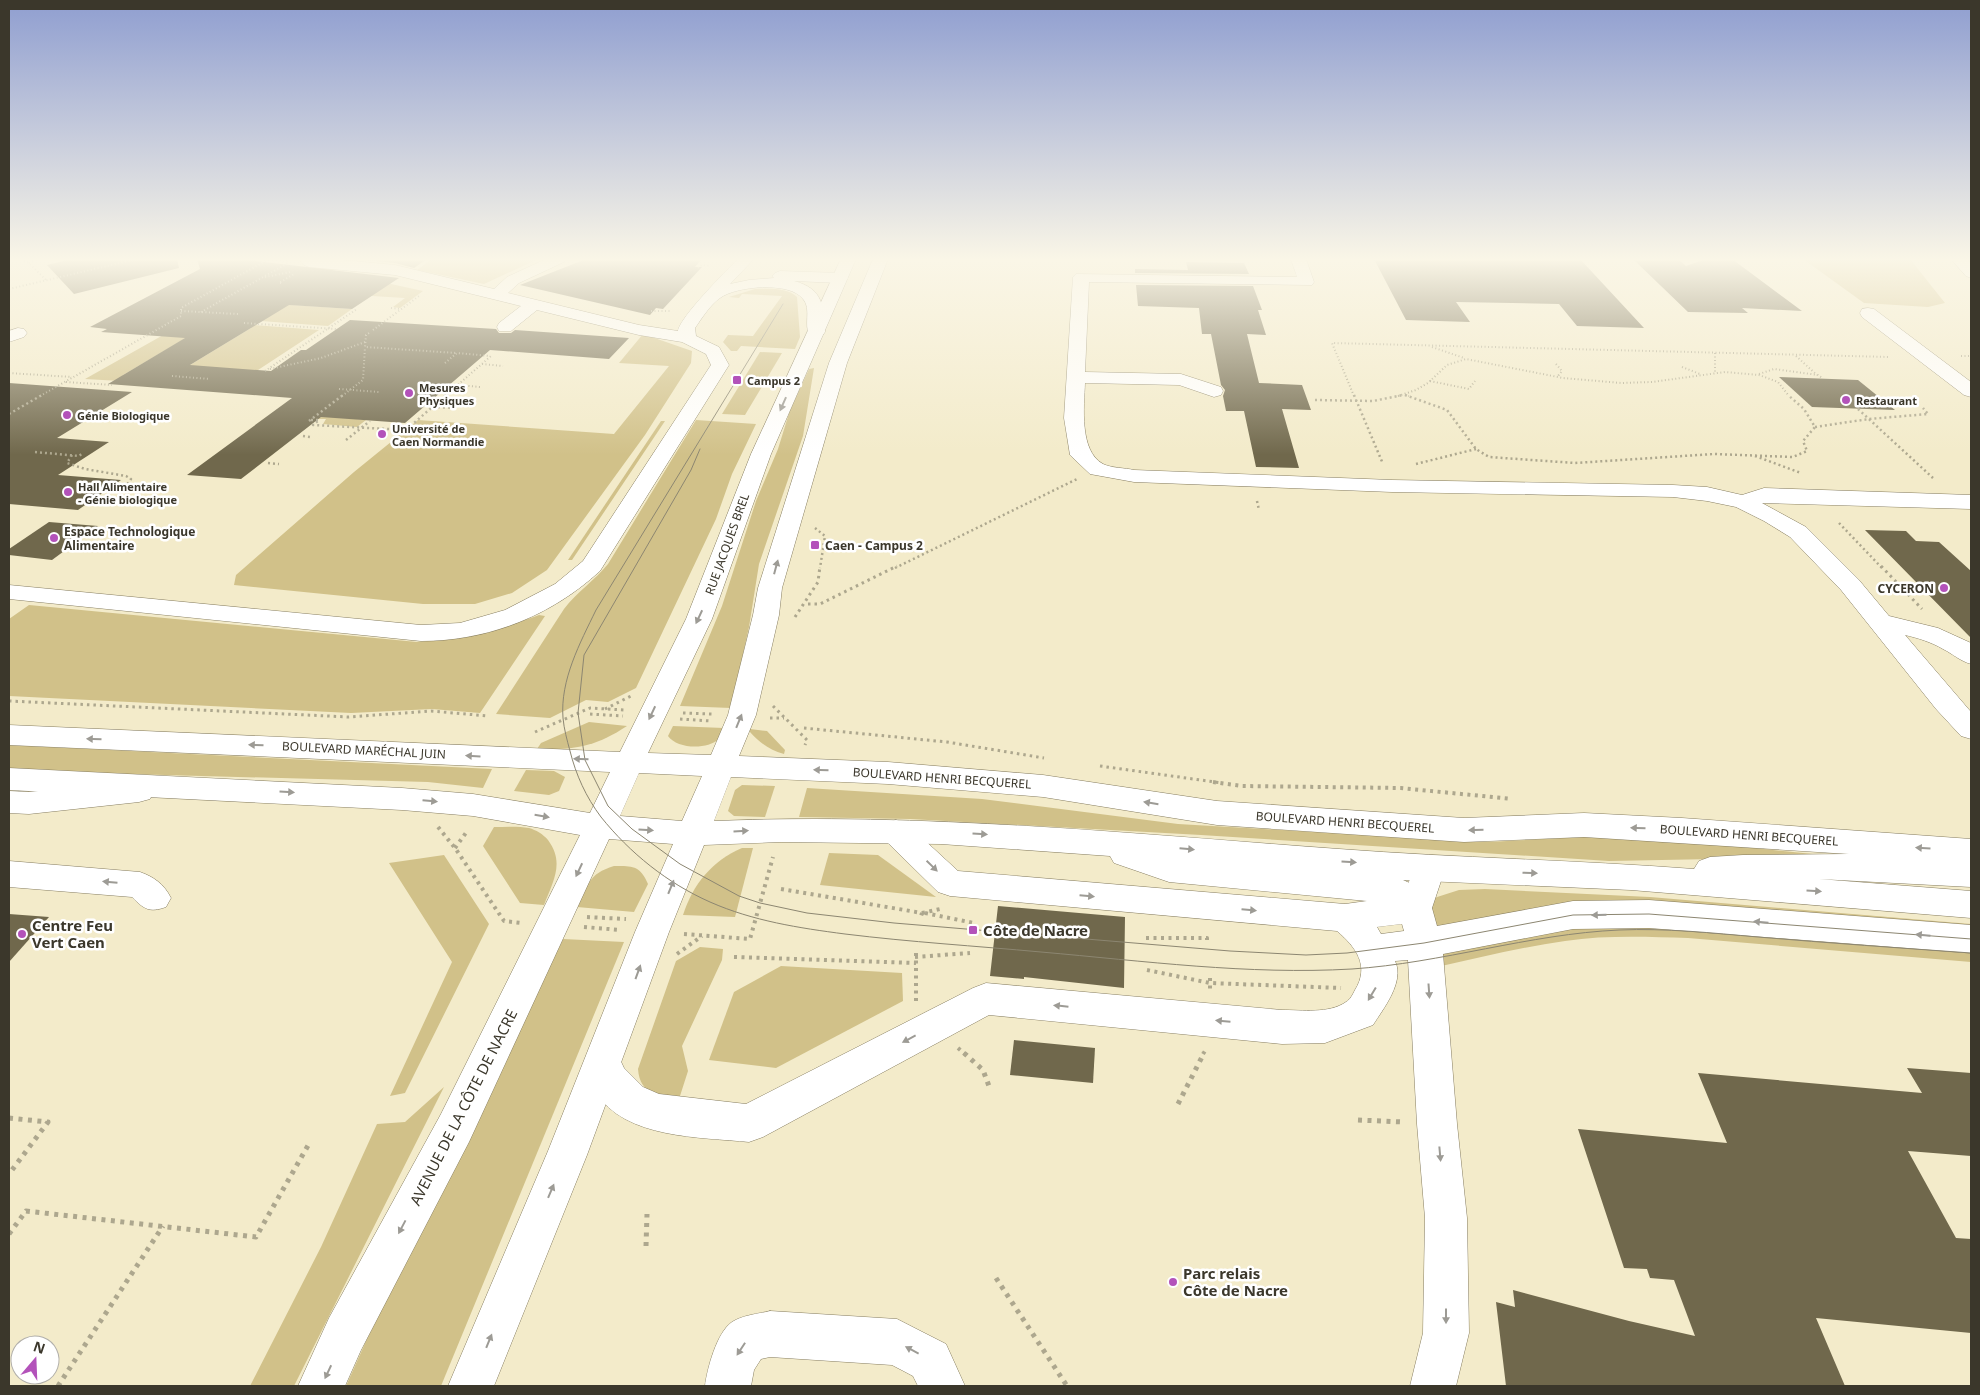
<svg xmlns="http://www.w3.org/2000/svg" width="1980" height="1395" font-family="'Noto Sans',sans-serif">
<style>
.green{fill:#d1c189}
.building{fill:#70684c}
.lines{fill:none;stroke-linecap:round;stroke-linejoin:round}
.minor-casing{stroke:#877e61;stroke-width:1}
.major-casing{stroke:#877e61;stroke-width:1}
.path-far4{stroke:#ada78e;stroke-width:2;stroke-dasharray:1 2.5;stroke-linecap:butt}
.path-far3{stroke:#ada78e;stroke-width:2.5;stroke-dasharray:2 3;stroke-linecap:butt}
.path-far2{stroke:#ada78e;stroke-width:3;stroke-dasharray:2.5 4;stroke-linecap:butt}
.path-far1{stroke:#ada78e;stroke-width:4;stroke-dasharray:3 4.5;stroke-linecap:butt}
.path{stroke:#ada78e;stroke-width:5;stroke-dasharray:4 5.5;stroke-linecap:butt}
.minor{fill:#fff;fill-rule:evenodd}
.major{fill:#fff;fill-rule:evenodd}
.tram{stroke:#8c8671;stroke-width:1}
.oneway{fill:#9d9b95}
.poi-dot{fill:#b352ba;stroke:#fff;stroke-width:2}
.labels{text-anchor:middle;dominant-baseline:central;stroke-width:5;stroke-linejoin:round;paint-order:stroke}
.far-poi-label{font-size:11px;font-weight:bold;fill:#3b372b;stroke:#fff;text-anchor:start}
.poi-label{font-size:12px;font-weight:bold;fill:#3b372b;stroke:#fff;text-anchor:start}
.street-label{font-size:12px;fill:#3b372b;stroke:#fff}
.near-poi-label{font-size:15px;font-weight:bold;fill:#3b372b;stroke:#fff;text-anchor:start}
.near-street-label{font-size:15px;fill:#3b372b;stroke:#fff}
</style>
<rect width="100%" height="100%" fill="#f3ebca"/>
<g class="green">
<path d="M432,259H538L484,284L417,270Z"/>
<path d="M1803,259H1910L1945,303L1928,307L1864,303Z"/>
<path d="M308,267L336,268L332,271L423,291L400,308L393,307L405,298L372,296L300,272Z"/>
<path d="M755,289C769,289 786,287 797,297L800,337L795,349L741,346L737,351H731L723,342L728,335L753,336L782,296L742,294L739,298L729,297Z"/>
<path d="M276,304L352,309L328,326L249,320Z"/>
<path d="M197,316L208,325L123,375L120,381L85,379Z"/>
<path d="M242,324L319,330L258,370L177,373L251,328Z"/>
<path d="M643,334L692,351L691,363L645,435L547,570L512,593L475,604H423L234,585L236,575L354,472L418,420L614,434L669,366L619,363Z"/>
<path d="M760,352L782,353L745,415L722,414Z"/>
<path d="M814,368L803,436L759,564L749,627L731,708L680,706L722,606L756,501L778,449L790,410L809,369Z"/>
<path d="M351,393L346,418L366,420L357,427L323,424L326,419H318Z"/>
<path d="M696,420L756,424L732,474L716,519L636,688L608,702L586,700L550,718L496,714L564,609C577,592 595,580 608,564Z"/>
<path d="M661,421H665L572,560H568Z"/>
<path d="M29,605L417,642C463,638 495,631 539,615L545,616L480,713L432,709L351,713L9,696V619Z"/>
<path d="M589,722L627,726C595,747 575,750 537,749L541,743Z"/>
<path d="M673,726L724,728C723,732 722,736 719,739C707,750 677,749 668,736Z"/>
<path d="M750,729L767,731L785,750L784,754C769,750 760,743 750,732Z"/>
<path d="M9,745L492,769L483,788L428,782L56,772L9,769Z"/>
<path d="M526,770L554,771L565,777L559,791L549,795L514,791Z"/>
<path d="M742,785L775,786L765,817L734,816L728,811L735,790Z"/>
<path d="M807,788L982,799L1178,824L1488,842L1603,836L1754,848L1971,870L1767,858L1609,861L1201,835L910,819L799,817Z"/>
<path d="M494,827C505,827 518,826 529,828C536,830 543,834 548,840C565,863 553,881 544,905L520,903L483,846Z"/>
<path d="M742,848H753L735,917L683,915C693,884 712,861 742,848Z"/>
<path d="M829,853L878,855L936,897L820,885Z"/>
<path d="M444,855L489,924L405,1093L390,1096L452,962L389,863Z"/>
<path d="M614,866C632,866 640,865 648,884L634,912L577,907C588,885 588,874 614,866Z"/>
<path d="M1485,889L1650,897L1971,924V932L1618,904L1431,932L1429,911L1434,898L1459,890Z"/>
<path d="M1601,923L1850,937L1971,948V962L1688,938C1647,937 1606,935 1565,941C1522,947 1479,958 1437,967L1434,950Z"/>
<path d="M563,939L624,942L441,1386H346L367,1339Z"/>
<path d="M700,947L723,949L722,960L682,1046L688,1071L680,1096C659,1094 640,1096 638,1069L676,961Z"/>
<path d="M781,966L902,973L903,1001L776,1068L709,1060L734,992Z"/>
<path d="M444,1087L294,1386H250L321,1247L377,1124L405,1122Z"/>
</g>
<g class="building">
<path d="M71,259H177L179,268L74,294L47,265Z"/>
<path d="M197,259H240L399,278L352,309L289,305L190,365L271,371L301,350H306L350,320L496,329L499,333H511L515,330L629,338L609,359L490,350L405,423L321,417L241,479L187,475L292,398L108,384L185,338L101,332L107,329L90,327L200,269Z"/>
<path d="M356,259H427L414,268L395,263Z"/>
<path d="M586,259H702L695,267H702L663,309L656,308L650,315L520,285Z"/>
<path d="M1374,259H1580L1644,328L1577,326L1559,304L1456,302L1470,322L1406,320Z"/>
<path d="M1633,259H1678L1686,266L1706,259H1732L1802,311L1742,308L1748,313L1688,312Z"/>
<path d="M1186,262L1244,263L1249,274L1135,273V269L1188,270Z"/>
<path d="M1136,285L1253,286L1262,310H1258L1266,335L1247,334L1259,383L1302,385L1311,410L1282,409L1299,468L1256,467L1244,411H1226L1223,396L1225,390L1221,385L1211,334H1202L1199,308L1138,306Z"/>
<path d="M1779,377L1858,380L1895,410L1812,407Z"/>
<path d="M9,383L132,392L57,438L109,442L58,475L121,480L78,510L9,504Z"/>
<path d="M49,522L98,526L52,560L9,555V549Z"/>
<path d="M1865,530L1906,531L1916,541L1939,542L1971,571V638Z"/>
<path d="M998,906L1125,917L1124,988L1024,977V979L990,976Z"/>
<path d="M9,914L49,917L9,962Z"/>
<path d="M1014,1040L1095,1048L1093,1083L1010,1075Z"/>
<path d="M1907,1068L1971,1073V1156L1908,1151L1956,1238L1971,1239V1333L1816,1318L1845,1386H1506L1496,1302L1515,1307L1513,1290L1629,1321L1695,1336L1674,1280L1650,1278L1647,1269L1624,1268L1578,1129L1727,1143L1698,1073L1922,1093Z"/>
</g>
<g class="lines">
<defs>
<g id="minor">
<path d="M303,259H331L395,265L494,289L507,277L546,259H566L564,262L519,283L508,293L639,325L678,331C680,317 726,271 738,259H754L730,284L749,280L774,278L772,276L775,273L780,271L840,273L845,275L848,278L845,281L840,283L794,281C824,289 823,306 825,332L822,336L816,337L810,336C803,325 812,309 803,299C790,281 736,286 720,298C710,305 702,318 695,328L696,336L719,347L729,365L600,571C551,616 488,641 421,641L9,599V585L421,625L460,623L505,610L555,584L583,561L711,365L706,354L682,342L639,335L537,310L511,331H499L497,327L499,323L521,306L395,275L309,267L304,265L301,262Z"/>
<path d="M1291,259H1306L1314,282L1312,285L1089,282L1085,372L1181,374L1221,387L1223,391L1221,395L1214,397L1179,385L1085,383C1084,406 1079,451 1103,464C1111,468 1125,468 1134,470L1392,480L1673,485L1707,487L1742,495L1764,488L1971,495V509L1762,503L1806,527L1859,580L1889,616L1938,628L1971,643V664C1960,661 1953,654 1943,649C1931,642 1918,638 1905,635L1971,712V739L1961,736L1936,709L1841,590L1790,537L1764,521L1736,507L1707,501L1673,497L1392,492L1134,482L1090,474L1070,455L1064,418L1073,277L1076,274L1297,277Z"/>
<path d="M1951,259H1967L1971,264V278L1966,276Z"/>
<path d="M1868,308L1874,309L1971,382V397L1964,395L1862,317L1860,313L1862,309Z"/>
<path d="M18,328L24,329L27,333L24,337L9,342V331Z"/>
<path d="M139,780L150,783L154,791L150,799L139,802L29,814L9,813V791L29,792Z"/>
<path d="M896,820L907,824L958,871L1345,904L1403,896L1418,860L1429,856L1440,860L1445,869L1432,908L1437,926L1573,901L1649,900L1971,925V953L1649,928L1573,929L1443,954L1457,1124L1467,1218L1469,1333L1456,1386H1410L1423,1333L1425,1218L1417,1124L1408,960L1395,961C1405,982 1383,1009 1373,1025L1325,1043L1282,1044L989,1015L763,1137L749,1142C701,1137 624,1139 596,1092C591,1083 588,1072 584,1063L590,1051L603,1046L616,1051L624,1068L643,1087L659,1094L746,1104L973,988L986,983L1282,1010C1302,1010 1329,1014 1346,1002C1350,1000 1353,994 1355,990C1370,966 1356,947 1337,931L950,896L938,892L885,840L880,832L885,824ZM1402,924L1404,931L1381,934L1377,927Z"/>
<path d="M9,861L140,872C154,877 164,884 171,898L166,907C149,913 144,909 132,897L9,887Z"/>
<path d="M770,1311L897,1319L946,1344L965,1386H918L913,1376L892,1365L770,1357L761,1359L754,1370L751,1386H705C707,1369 717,1332 732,1322C743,1315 758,1314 770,1311Z"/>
</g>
<path id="major" d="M841,259H856L771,454L712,619L648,753L711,755L728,715L753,615L758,588L829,363L873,259H888L847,363L782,588L779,615L756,715L739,756L888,762L1043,775L1217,801L1464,818L1584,813L1682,818L1971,839V887L1819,879L1971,891V918L1631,890L1403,880C1415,884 1426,897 1432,908L1427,918C1406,925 1403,917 1388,903L1169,882L1114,863L1110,856L941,844L781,842L704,845L669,932L587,1155L494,1386H448L548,1151L635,932L673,844L609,839L469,1142L361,1350L345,1386H298L329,1318L441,1114L580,835L473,816L402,810L9,790V768L402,788L473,794L590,813L610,772L9,745V725L620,752L686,619L751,454ZM639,773L702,776L682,821L620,816ZM731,777L888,784L1043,797L1217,825L1464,842L1584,837L1849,854L1743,855L1710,857L1699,861L1694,869C1576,860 1458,858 1339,849C1131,834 923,812 714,821Z"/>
</defs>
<use href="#minor" class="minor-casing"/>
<use href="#major" class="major-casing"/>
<g class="path-far4">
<path d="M269,260L288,261"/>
<path d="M24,261L29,263L46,280"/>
<path d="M29,263L37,259"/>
<path d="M698,268L702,265L711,266"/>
<path d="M265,277L291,272"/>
<path d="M281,283H279L294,274"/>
<path d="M9,289L137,259"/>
<path d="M391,308L401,309"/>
<path d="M181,311L238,314"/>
<path d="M651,311H672"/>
<path d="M201,312L288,263"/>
<path d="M244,323L336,329"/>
<path d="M373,330L419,296"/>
<path d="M369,333L366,335L365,347L457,353"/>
<path d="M1432,347L1464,358"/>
<path d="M1715,353V373"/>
<path d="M1796,356L1817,375"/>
<path d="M1961,356H1971"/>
<path d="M445,363L457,353L490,356"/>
<path d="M482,364L503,366"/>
<path d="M1556,364L1562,371L1558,376"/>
<path d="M1682,367L1700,374"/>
<path d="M270,369L321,358L365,342"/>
<path d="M265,371L357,309"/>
<path d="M9,373L72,377"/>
<path d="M1759,374L1774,369L1818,375L1822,378"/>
<path d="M172,376L210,379"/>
<path d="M1430,381L1469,389L1475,381"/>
<path d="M66,382L112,385"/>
<path d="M458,385L480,387"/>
<path d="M339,389L379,392"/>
<path d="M1405,395L1409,396"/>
<path d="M40,396L181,316V308L269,259"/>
<path d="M342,396L363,380L365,347"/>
<path d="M445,396L491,356"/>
<path d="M1354,396L1332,343L1889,357"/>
<path d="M1398,396L1416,390L1428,383L1447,365L1466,359L1563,378L1621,383L1652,382L1725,372L1759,375L1778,382L1789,396"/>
</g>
<g class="path-far3">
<path d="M1354,395L1383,464"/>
<path d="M1405,395L1447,410L1476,449L1489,457L1575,463L1714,454L1793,457L1807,451L1803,441L1815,427L1804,409L1788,395"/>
<path d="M1315,400L1373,401L1403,395"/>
<path d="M433,407L457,408"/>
<path d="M1858,409L1933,478"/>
<path d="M9,414L42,395"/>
<path d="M311,420H319L313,425L406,430L446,395"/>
<path d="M309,421L343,395"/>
<path d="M1815,427L1869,419L1928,414L1923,408"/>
<path d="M303,436L310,437"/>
<path d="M346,440L370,421"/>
<path d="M35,452L79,456L83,453"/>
<path d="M72,455L67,463L85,469L126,476L131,479L124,489"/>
<path d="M1755,456L1801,473"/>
<path d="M268,463L279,464"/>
<path d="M1416,464L1476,449"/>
<path d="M1257,501L1259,510"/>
<path d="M1839,523L1882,568"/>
<path d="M815,528L825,536L820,568"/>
<path d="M895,568L1077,479"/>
</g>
<g class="path-far2">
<path d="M1881,566L1922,609"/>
<path d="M808,604H820L897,566"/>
<path d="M795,617L818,582L820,566"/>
<path d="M9,701L349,717L431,711L488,716"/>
<path d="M773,706L807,740L805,745"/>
<path d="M605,709L631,696"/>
<path d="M683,713L712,714"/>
<path d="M590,714L623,716"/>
<path d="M770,718H784"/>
<path d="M680,719L711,721"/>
<path d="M804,728L947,742L1044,758"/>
<path d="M535,732L590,708L624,710"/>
<path d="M1100,766L1222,783"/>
</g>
<g class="path-far1">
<path d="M1213,782L1242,786L1401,788L1512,799"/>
<path d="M438,827L455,848L504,921L521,923"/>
<path d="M455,848L468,830"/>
<path d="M781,889L922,913L921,916"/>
<path d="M922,913L940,909"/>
<path d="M925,913L974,923"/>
<path d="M587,917L626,919"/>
<path d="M584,927L620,930"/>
<path d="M684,934L750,939L773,857"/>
<path d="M1146,938H1207V941"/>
<path d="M916,953V1001"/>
<path d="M677,954L702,936"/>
<path d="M734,957L916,963"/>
<path d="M915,957L970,953"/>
<path d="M1147,970L1210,983L1341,988"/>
<path d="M1210,978V991"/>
<path d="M958,1048L965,1054"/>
<path d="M1203,1054L1205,1051"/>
</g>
<g class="path">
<path d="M964,1053L983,1070L990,1089"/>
<path d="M1178,1104L1204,1053"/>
<path d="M9,1118L48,1122L9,1174"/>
<path d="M1358,1120L1403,1122"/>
<path d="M9,1234L26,1211L256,1237L310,1142"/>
<path d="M646,1246L647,1214"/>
<path d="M996,1278L1067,1386"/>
<path d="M58,1386L163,1226"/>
</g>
<use href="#minor" class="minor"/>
<use href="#major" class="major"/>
<g class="tram">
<path d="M783,304L596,610C580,643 560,680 563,718C564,729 567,740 570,751C576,775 586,797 601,817C630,853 667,883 710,902C753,921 799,928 845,934C910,942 976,946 1041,952C1144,961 1248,975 1352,969C1442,963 1529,934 1619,930C1666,928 1712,933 1758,937C1829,943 1900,948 1971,953"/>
<path d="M700,449L691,470L584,655L578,713L585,760L608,806L632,829L680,864L739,896L760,903L807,913L894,923L1230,951L1306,955L1347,953L1424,943L1573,915L1649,914L1971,939"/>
</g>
</g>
<defs><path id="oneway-solid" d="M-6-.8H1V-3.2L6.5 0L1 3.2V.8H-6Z" transform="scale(1.25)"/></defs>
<g class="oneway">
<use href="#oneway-solid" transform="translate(783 404) rotate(114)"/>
<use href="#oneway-solid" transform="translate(776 567) rotate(-75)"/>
<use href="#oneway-solid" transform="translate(699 617) rotate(115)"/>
<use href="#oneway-solid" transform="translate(652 713) rotate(115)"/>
<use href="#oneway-solid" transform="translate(739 721) rotate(-68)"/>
<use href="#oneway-solid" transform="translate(94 739) rotate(-178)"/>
<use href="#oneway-solid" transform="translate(256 745) rotate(-178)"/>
<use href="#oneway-solid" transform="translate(473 756) rotate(-177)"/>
<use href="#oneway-solid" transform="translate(581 759) rotate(-178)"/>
<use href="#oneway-solid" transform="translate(821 770) rotate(-178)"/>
<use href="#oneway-solid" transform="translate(287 792) rotate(3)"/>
<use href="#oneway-solid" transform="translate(430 801) rotate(5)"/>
<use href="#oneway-solid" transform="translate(1151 803) rotate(-171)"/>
<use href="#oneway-solid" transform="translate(542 816) rotate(10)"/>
<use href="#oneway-solid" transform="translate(1638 828) rotate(-178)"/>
<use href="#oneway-solid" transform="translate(646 830) rotate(4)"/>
<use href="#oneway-solid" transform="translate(1476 830) rotate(178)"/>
<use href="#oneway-solid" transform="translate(741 831) rotate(-3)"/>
<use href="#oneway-solid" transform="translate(980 834) rotate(3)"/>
<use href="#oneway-solid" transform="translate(1923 848) rotate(-176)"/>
<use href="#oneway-solid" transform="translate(1187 849) rotate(5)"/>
<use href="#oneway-solid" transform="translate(1349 862) rotate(4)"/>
<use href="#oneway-solid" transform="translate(932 866) rotate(44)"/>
<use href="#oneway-solid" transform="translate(579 870) rotate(115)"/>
<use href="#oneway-solid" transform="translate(1530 873) rotate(2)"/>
<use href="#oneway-solid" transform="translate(110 882) rotate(-175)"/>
<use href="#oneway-solid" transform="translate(671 887) rotate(-68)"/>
<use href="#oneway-solid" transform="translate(1814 891) rotate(4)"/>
<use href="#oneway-solid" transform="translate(1087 896) rotate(5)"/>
<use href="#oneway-solid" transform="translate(1249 910) rotate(5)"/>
<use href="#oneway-solid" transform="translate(1599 915) rotate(178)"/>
<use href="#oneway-solid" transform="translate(1761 922) rotate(-175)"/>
<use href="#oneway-solid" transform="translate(1923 935) rotate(-175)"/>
<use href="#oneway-solid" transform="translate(638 972) rotate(-70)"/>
<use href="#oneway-solid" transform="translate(1429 991) rotate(86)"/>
<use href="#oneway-solid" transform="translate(1372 994) rotate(121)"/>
<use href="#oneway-solid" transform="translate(1061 1006) rotate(-174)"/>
<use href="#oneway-solid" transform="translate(1223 1021) rotate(-175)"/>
<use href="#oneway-solid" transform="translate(909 1039) rotate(152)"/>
<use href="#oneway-solid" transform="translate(1440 1154) rotate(85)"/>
<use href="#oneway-solid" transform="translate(551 1191) rotate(-67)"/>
<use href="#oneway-solid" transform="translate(402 1227) rotate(118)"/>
<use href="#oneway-solid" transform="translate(1446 1316) rotate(90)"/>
<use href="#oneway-solid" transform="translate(489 1341) rotate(-68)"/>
<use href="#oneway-solid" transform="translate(741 1349) rotate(123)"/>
<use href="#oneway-solid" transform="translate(912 1350) rotate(-152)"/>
<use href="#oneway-solid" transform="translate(328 1372) rotate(115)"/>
</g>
<linearGradient id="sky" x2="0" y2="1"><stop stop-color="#8f9ed0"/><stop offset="0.57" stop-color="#faf6e7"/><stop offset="1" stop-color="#faf6e7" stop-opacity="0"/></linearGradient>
<rect width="1980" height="455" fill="url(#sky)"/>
<g class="poi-dot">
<rect x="732" y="375" width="10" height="10" rx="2.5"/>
<circle cx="409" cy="393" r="5"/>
<circle cx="1846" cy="400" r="5"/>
<circle cx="67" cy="415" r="5"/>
<circle cx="382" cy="434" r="5"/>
<circle cx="68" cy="492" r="5"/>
<circle cx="54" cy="538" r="5"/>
<rect x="810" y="540" width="10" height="10" rx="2.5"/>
<circle cx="1944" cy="588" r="5"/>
<rect x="968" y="925" width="10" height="10" rx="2.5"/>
<circle cx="22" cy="934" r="5"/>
<circle cx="1173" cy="1282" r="5"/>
</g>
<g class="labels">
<g class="far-poi-label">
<text x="747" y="380">Campus 2</text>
<text x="419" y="387">Mesures<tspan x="419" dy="13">Physiques</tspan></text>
<text x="1856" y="400">Restaurant</text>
<text x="77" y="415">Génie Biologique</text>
<text x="392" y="428">Université de<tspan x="392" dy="13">Caen Normandie</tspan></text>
<text x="78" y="486">Hall Alimentaire<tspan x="78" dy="13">- Génie biologique</tspan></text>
</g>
<g class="poi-label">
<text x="64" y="531">Espace Technologique<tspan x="64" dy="14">Alimentaire</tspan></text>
<text x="825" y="545">Caen - Campus 2</text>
<text x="1934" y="588" text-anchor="end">CYCERON</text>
</g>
<g class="street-label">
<text transform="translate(727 544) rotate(-70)">RUE JACQUES BREL</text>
<text transform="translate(364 750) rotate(3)">BOULEVARD MARÉCHAL JUIN</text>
<text transform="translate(942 778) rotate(4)">BOULEVARD HENRI BECQUEREL</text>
<text transform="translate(1345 822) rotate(4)">BOULEVARD HENRI BECQUEREL</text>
<text transform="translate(1749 835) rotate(4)">BOULEVARD HENRI BECQUEREL</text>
</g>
<g class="near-poi-label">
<text x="32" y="925">Centre Feu<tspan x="32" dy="17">Vert Caen</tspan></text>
<text x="983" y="930">Côte de Nacre</text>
<text x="1183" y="1273">Parc relais<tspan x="1183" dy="17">Côte de Nacre</tspan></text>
</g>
<g class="near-street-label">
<text transform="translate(463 1107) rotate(-63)">AVENUE DE LA CÔTE DE NACRE</text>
</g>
</g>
<rect width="1980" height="1395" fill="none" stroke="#3b372b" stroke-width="20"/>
<g transform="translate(35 1360) rotate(19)"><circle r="24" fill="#ffffff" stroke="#b1afaa"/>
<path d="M0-4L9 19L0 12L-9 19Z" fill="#b352ba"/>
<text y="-8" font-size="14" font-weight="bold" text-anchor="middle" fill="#3b372b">N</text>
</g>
</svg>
